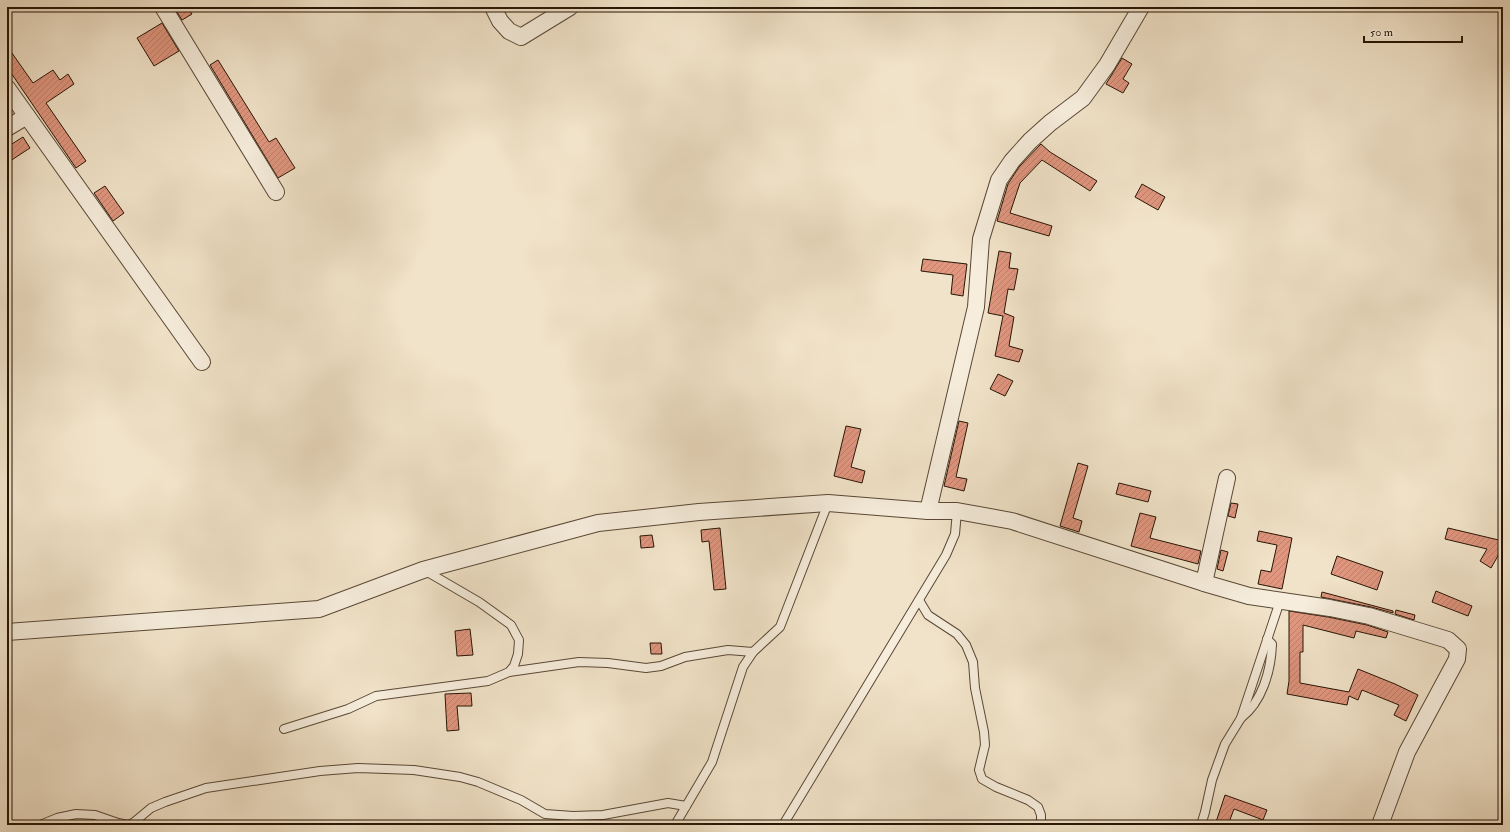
<svg xmlns="http://www.w3.org/2000/svg" width="1510" height="832" font-family="'IM FELL Double Pica',serif">
<style>
.building{fill:url(#building-hatch);stroke:#281505}
.lines{fill:none;stroke-linecap:round;stroke-linejoin:round}
.lane-casing{stroke:#5a4836;stroke-width:10}
.street-casing{stroke:#5a4836;stroke-width:18}
.lane{stroke:#f6eddc;stroke-width:8}
.street{stroke:#f6eddc;stroke-width:16}
</style>
<defs>
<pattern id="building-hatch" width="6" height="6" patternUnits="userSpaceOnUse"><rect width="6" height="6" fill="#e0967f"/><path d="M-1 1l2-2M0 6l6-6M5 7l2-2" fill="none" stroke="#c0806c"/></pattern>
</defs>
<rect width="100%" height="100%" fill="#f1e3c9"/>
<filter id="stains"><feTurbulence type="fractalNoise" baseFrequency=".005" numOctaves="4"/><feColorMatrix values="0 0 0 0 .2 0 0 0 0 .09 0 0 0 0 .02 0 0 0 .5 -.17"/></filter>
<radialGradient id="worn" r=".72"><stop offset=".6" stop-color="#630" stop-opacity="0"/><stop offset="1" stop-color="#630" stop-opacity=".3"/></radialGradient>
<g class="building">
<path d="M174,7H187L192,14L182,20Z"/>
<path d="M162,23L179,51L154,66L137,38Z"/>
<path d="M7,46L33,83L53,70L60,80L68,74L74,84L46,103L86,161L76,168L7,67Z"/>
<path d="M1122,58L1132,64L1123,79L1129,83L1123,93L1106,84Z"/>
<path d="M218,60L269,142L276,138L295,168L278,178L210,65Z"/>
<path d="M23,137L30,148L7,163V147Z"/>
<path d="M1041,144L1050,152L1097,181L1090,191L1042,160L1020,183L1010,213L1052,226L1049,236L997,221L1008,184L1019,167Z"/>
<path d="M1142,184L1165,197L1158,210L1135,197Z"/>
<path d="M105,186L124,213L113,221L94,193Z"/>
<path d="M999,251L1011,253L1009,268L1018,269L1014,290L1008,289L1004,313L1014,317L1009,346L1023,350L1019,362L995,356L1003,316L988,313Z"/>
<path d="M923,259L967,264L963,296L951,294L953,275L921,271Z"/>
<path d="M998,374L1013,381L1005,396L990,389Z"/>
<path d="M959,421L968,423L956,477L967,479L964,491L944,486Z"/>
<path d="M846,426L861,429L851,467L865,471L862,483L834,476Z"/>
<path d="M1078,463L1088,466L1073,518L1082,521L1079,532L1060,526Z"/>
<path d="M1119,483L1151,491L1148,502L1116,494Z"/>
<path d="M1231,503L1238,504L1235,518L1228,516Z"/>
<path d="M1140,513L1156,517L1150,538L1201,551L1198,564L1131,546Z"/>
<path d="M720,528L726,589L714,590L709,541L702,542L701,530Z"/>
<path d="M1448,528L1503,541V547L1491,568L1480,561L1487,549L1445,539Z"/>
<path d="M1259,531L1292,538L1282,589L1258,584L1261,570L1271,572L1277,545L1257,541Z"/>
<path d="M652,535L654,547L641,548L640,536Z"/>
<path d="M1221,550L1228,552L1223,571L1217,569Z"/>
<path d="M1337,556L1383,572L1377,590L1331,574Z"/>
<path d="M1436,591L1472,606L1468,616L1432,602Z"/>
<path d="M1322,592L1393,611V613L1371,607L1321,597Z"/>
<path d="M1396,610L1415,615L1414,620L1395,614Z"/>
<path d="M1289,611L1328,617L1367,625L1388,632L1386,638L1356,631L1354,638L1303,625V652H1300V683L1349,692L1358,669L1395,684L1418,695L1406,721L1394,715L1399,705L1362,690L1358,700L1349,696L1347,705L1287,694L1289,681Z"/>
<path d="M470,629L473,655L457,656L455,631Z"/>
<path d="M650,643H661L662,654H651Z"/>
<path d="M471,693L472,706H457L459,730L447,731L445,694Z"/>
<path d="M1225,795L1267,810L1263,820L1234,809L1228,825H1215Z"/>
</g>
<g class="lines">
<defs>
<g id="lane">
<path d="M919,600L928,615L957,634L966,645L973,662L975,688L984,732L985,745L979,770L982,779L996,787L1028,800L1038,807L1041,815V825"/>
<path d="M509,672L579,662L608,663L646,668L661,666L685,657L728,650L753,652"/>
<path d="M1241,718C1262,702 1271,671 1272,644L1267,639"/>
<path d="M284,729L348,709L376,696L488,681L509,672L514,666L518,654L519,640L511,625L479,602L424,570"/>
<path d="M40,825L57,818L76,814L95,815L118,823L128,825L133,823L151,808L165,802L206,788L320,771L358,768L414,770L460,777L478,782L521,800L545,814L573,816L603,815L668,803L686,806"/>
<path d="M675,825L712,762L743,667L753,652L780,627L828,503"/>
<path d="M783,825L946,555L955,534L957,511"/>
<path d="M1201,825L1205,812L1212,780L1225,744L1241,718L1280,601"/>
</g>
<g id="street">
<path d="M163,7L276,192"/>
<path d="M493,7L500,21L509,31L521,37L570,7"/>
<path d="M7,88L202,362"/>
<path d="M7,128L27,116"/>
<path d="M928,511L976,307L981,239L999,180L1012,161L1030,141L1050,123L1083,98L1107,65L1141,7"/>
<path d="M1204,583L1227,478"/>
<path d="M7,632L319,609L423,570L598,523L699,512L828,503L928,511H957L1012,521L1204,583L1249,596L1330,608L1369,616L1448,640L1458,649L1457,659L1407,752L1380,825"/>
</g>
</defs>
<use href="#lane" class="lane-casing"/>
<use href="#street" class="street-casing"/>
<use href="#lane" class="lane"/>
<use href="#street" class="street"/>
</g>
<rect width="1510" height="832" fill="none" stroke="#f1e3c9" stroke-width="24"/>
<rect x="8" y="8" width="1494" height="816" fill="none" stroke="#281505" stroke-width="2"/>
<rect x="12" y="12" width="1486" height="808" fill="none" stroke="#281505"/>
<path d="M1364 36v6h98v-6" fill="none" stroke="#281505" stroke-width="2"/>
<text x="1370" y="36" font-size="12" fill="#281505" stroke="#f6eddc" stroke-width="3" paint-order="stroke">50 m</text>
<rect width="100%" height="100%" filter="url(#stains)"/>
<rect width="100%" height="100%" fill="url(#worn)"/>
</svg>
